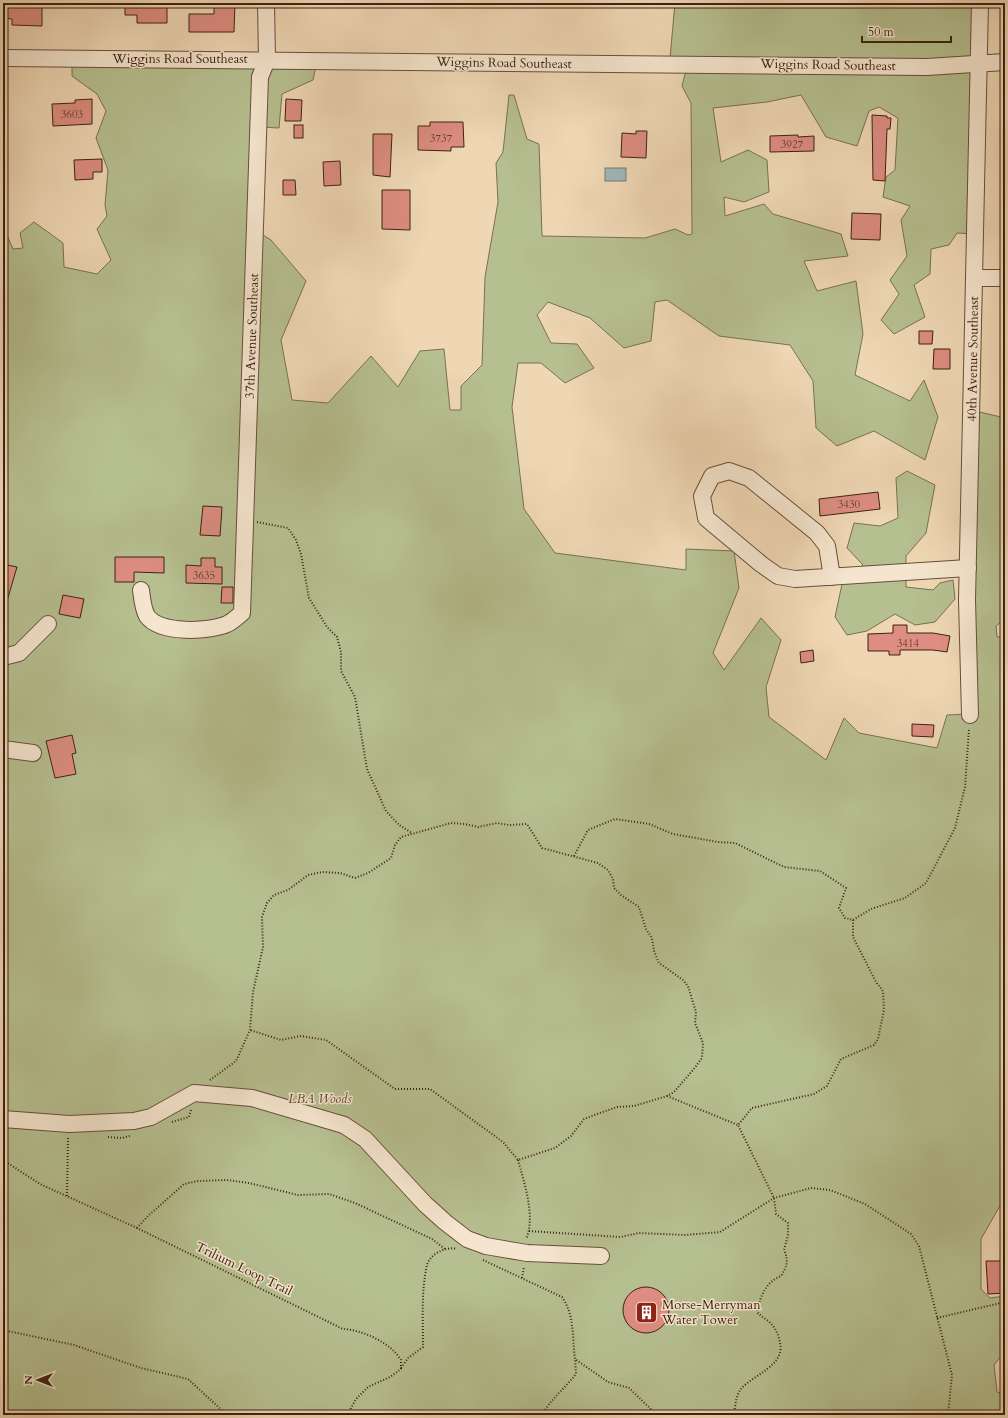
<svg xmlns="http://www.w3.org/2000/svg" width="1008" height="1418" font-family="Cardo,serif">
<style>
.green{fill:#b6bf90;stroke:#7a7052}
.water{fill:#a0b6b9;stroke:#797a77}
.building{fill:#dd8d81;stroke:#3e2113}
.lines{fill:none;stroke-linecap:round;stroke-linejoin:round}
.minor-casing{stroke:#6a4e3b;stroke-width:18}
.path{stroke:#3e2113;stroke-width:2;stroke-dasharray:1 2;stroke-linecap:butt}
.minor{stroke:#f5e5ce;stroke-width:16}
.labels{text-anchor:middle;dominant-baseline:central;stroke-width:3;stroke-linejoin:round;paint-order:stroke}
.number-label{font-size:11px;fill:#663c2e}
.street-label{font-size:13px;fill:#3e2113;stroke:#f5e5ce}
.park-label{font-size:13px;font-style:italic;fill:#5c4832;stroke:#f5e5ce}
.poi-label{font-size:13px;fill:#3e2113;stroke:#f5e5ce;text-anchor:start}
</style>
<rect width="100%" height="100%" fill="#efd7b4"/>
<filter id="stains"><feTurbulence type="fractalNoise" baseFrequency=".005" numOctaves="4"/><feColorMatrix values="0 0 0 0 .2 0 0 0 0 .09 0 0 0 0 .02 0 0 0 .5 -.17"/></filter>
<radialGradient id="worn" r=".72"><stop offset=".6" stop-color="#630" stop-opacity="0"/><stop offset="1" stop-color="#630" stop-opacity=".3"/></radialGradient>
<g class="green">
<path d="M675,3H981L976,234L957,233L949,245L931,249L930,274L914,285L925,317L894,334L881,320L899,294L890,280L907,256L901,220L910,206L883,197L886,177L895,170L898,118L879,107L869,111L857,146L826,137L801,95L767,102L713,108L721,162L748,150L767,160L769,192L744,202L724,197L725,216L764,204L773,214L841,234L848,256L804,261L817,291L856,281L863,334L855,375L910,401L924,380L938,417L925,460L874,431L837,446L816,428L813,381L790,345L719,336L667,300L655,302L651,341L624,348L590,318L548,302L537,315L551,343L577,344L594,368L565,383L541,363H518L512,407L524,509L555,553L686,570V549L734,551L739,588L713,653L724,670L761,618L781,640L766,687L769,717L826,760L844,718L859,733L937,748L947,715L970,714L971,410L1005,418V619L996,626L997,637H1005V1197L981,1239V1289L990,1298L1005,1296V1351L994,1365L997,1392L1005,1394V1415H3V235L6,233L13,249L23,248L20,233L34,222L63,243L64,267L97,274L111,260L97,229L107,216L105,205L108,170L96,138L106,111L97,94L72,76V58L317,61L313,80L282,94L279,128L259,127L255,230L271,240L306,281L281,340L292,400L328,403L371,356L398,387L420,351L444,349L450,410H461V386L482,365L485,277L498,202L496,163L503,152L509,95H514L527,139L539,144L542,236L645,238L675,229L688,235L692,234L691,103L682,86L689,59L670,58Z"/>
<path d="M907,471L935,485L926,533L906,556V587L933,590L940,583L953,580L955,599L935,622L915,625L895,614L867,631L847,635L835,617L842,584L863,565L847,548L854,523L880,526L898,518L896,478Z"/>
</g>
<rect class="water" x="605" y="168" width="21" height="13"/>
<g class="building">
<path d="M125,3H167V23H137V15H125Z"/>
<path d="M214,3H235L234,32H189V14H214Z"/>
<path d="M3,5L42,6V26L12,25V19L3,18Z"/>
<path d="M92,99V124L53,126L52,104L75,103V100Z"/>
<path d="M286,99L302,100L301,121H285Z"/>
<path d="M872,115L887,116V118H891L890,129H887L885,181L873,180Z"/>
<path d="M430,122H463L464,147H451V151L418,150V126H430Z"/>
<rect x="294" y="125" width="9" height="13"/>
<path d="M636,131H647L646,158L621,157L622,133L636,134Z"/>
<path d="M373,134H392L390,177L373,175Z"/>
<path d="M798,135V137L814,136V151L770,152V136Z"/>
<path d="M102,159V172H93V179L75,180L74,160Z"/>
<path d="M340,161L341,185L324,186L323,162Z"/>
<path d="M283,180H295L296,195H283Z"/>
<path d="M382,190H410V230L382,229Z"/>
<path d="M852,213L881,214L880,240L851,239Z"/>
<path d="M919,331H933L932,344H919Z"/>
<path d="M934,349H950V369H933Z"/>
<path d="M878,492L880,509L820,516L819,499Z"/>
<path d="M203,506L222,507L220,536L200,535Z"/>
<path d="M115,557H164V573L134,572V582H115Z"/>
<path d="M201,558H215V567H222V584L186,583V565L201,566Z"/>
<path d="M3,564L17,567L7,601H3Z"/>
<path d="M222,587H233V603H221Z"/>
<path d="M63,595L84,599L80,618L59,614Z"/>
<path d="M893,625H907V633H933L950,636L947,652L933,650H900V655H889V651H868V634L893,633Z"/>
<path d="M813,650L814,661L801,663L800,652Z"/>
<path d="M912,724L934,725L933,737L912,736Z"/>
<path d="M72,735L76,753L72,754L76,774L55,778L46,741Z"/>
<path d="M986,1261H1002V1275H1005V1293L988,1294Z"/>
<circle cx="646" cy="1310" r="23"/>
</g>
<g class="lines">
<defs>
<g id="minor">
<path d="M3,58L927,67L1005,62"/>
<path d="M975,278H1005"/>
<path d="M832,577L827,546L817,533L749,478L729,471L712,476L702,496L706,518L761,564L778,576L795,579L968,568"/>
<path d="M141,590C142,598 143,609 147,616C160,634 209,632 227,624C232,622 237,617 242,613L260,77L267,60L266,3"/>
<path d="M3,657L19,653L48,624"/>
<path d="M970,715L967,600L980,3"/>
<path d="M3,749L33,753"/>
<path d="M3,1119L69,1124L134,1121L151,1117L194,1093L252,1098L344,1125L365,1139L425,1204L445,1222L467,1239L486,1246L527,1253L601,1256"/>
</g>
</defs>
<use href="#minor" class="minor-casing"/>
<g class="path">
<path d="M257,522L288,528L296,540L301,554L309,598L327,627L337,637L341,652V671L355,697L367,769L386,811L399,825L412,833"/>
<path d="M574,856L588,830L615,819L649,824L673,834L718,842L735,843L784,867L820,871L846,888L839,908L845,918L853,920L871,909L905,898L926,883L955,828L965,787L969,729"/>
<path d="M210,1080L236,1061L250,1030L253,992L263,947L262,917L267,903L274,895L288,890L308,875L322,872L340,873L355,878L368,873L391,858L395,845L401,837L451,823L465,824L478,827L497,823L509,825L527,824L542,848L598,863L608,870L613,879L614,888L621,895L639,907L646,929L652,938L654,951L659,963L683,980L688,986L696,1012L695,1023L703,1043L702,1058L693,1070L674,1092L667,1096L634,1106L617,1107L597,1114L584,1119L571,1136L555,1148L518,1160L503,1142L430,1089H395L326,1040L301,1036L281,1040L250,1030"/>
<path d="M667,1096L738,1125"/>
<path d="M172,1122L189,1117L191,1110"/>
<path d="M108,1137L122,1138L130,1136"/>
<path d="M3,1160L40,1184L137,1228L343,1329C363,1330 391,1343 401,1360V1369L390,1377L368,1387L356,1399L347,1415"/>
<path d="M518,1160C524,1182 536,1217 526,1239"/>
<path d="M67,1196L68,1137"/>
<path d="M137,1228L148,1216L184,1184L198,1181L227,1180L249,1183L298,1195L329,1194L355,1203L432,1239L445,1249"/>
<path d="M529,1231L620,1237L639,1233L685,1235L720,1232L774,1198L811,1188L830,1190L865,1204L911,1234L919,1246L952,1375L948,1415"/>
<path d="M483,1260L562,1297C575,1316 572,1337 575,1359L608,1382L629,1388L657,1415"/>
<path d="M522,1278L524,1267"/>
<path d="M937,1318L1005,1302"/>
<path d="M3,1330L74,1345L141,1368L188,1379L227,1415"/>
<path d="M401,1368L408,1358L423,1347C423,1320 421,1291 427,1265C430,1254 446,1246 457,1249"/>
<path d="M542,1415C550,1400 565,1388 576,1374L575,1359"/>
<path d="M734,1415C735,1407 736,1395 741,1389C754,1374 785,1366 780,1343C779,1337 777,1331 773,1326C769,1320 762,1318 757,1312C760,1296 766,1282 781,1276C787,1266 789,1261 784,1250L788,1235V1223L776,1214L774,1198L738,1125L752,1108L814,1094L827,1086L841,1059L874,1045L878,1039L884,1010L883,991L876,982L853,937V920"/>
</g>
<use href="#minor" class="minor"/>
</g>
<defs>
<symbol id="building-square" viewBox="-11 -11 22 22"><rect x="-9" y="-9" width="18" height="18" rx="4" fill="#8f2418" stroke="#f5e5ce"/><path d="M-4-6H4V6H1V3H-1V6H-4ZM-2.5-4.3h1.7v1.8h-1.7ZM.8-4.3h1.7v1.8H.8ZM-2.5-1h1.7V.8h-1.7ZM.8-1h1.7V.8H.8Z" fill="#fff"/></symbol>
</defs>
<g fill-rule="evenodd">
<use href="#building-square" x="634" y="1300" width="25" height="25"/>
</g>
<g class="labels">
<g class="number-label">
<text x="72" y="114">3603</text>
<text x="441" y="138">3737</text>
<text x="792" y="144">3927</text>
<text x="849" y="504">3430</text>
<text x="204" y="575">3635</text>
<text x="908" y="643">3414</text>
</g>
<g class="street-label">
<text x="180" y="59">Wiggins Road Southeast</text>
<text transform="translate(504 63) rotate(1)">Wiggins Road Southeast</text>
<text transform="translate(828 65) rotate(1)">Wiggins Road Southeast</text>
<text transform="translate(252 336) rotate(-88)">37th Avenue Southeast</text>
<text transform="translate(973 359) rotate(-89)">40th Avenue Southeast</text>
<text transform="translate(244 1269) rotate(26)">Trilium Loop Trail</text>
</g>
<g class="park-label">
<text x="320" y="1099">LBA Woods</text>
</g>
<g class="poi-label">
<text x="662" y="1305">Morse-Merryman<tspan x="662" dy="15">Water Tower</tspan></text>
</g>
</g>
<rect width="1008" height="1418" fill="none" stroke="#efd7b4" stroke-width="16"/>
<rect x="4" y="4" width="1000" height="1410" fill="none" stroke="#3e2113" stroke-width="2"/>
<rect x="8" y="8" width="992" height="1402" fill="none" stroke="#3e2113"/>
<g transform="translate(38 1380) rotate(270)" stroke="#f5e5ce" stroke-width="3" paint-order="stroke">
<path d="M0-3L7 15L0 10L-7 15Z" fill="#3e2113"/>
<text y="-6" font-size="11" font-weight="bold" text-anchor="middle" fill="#3e2113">N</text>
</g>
<path d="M862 36v6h89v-6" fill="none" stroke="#3e2113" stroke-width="2"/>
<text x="868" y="36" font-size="12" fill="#3e2113" stroke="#f5e5ce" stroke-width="3" paint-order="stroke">50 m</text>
<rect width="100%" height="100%" filter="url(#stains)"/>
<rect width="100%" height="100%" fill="url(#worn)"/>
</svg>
